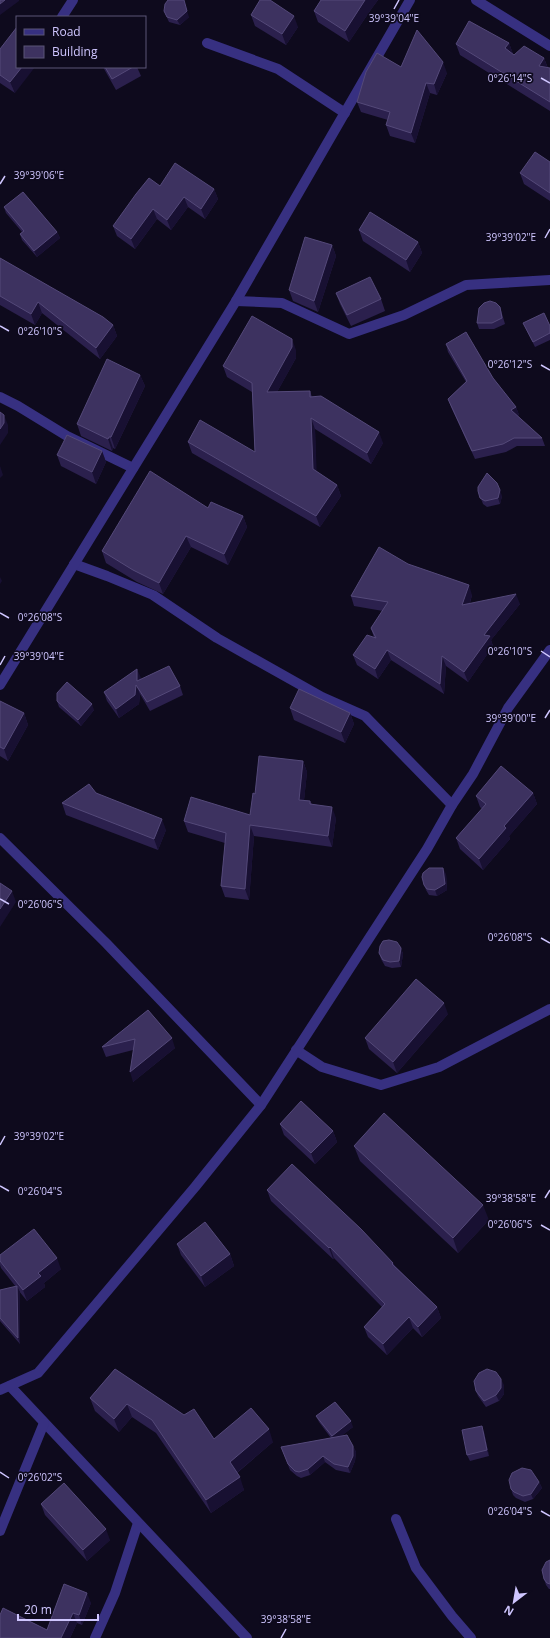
<svg xmlns="http://www.w3.org/2000/svg" width="550" height="1638" font-family="'Open Sans',sans-serif">
<style>
.lines{fill:none;stroke-linecap:round;stroke-linejoin:round}
.minor{stroke:#373081;stroke-width:10}
.wall{fill:#2b204d}
.shaded-wall{fill:#181032}
.building{fill:#3d3260;stroke:#544979}
.ticks{fill:none;stroke:#cfc6ff;stroke-width:1.5}
.ticks-label{font-size:10px;text-anchor:middle;fill:#cfc6ff;stroke:#0e0a1d;stroke-width:3.5;stroke-linejoin:round;paint-order:stroke}
</style>
<rect width="100%" height="100%" fill="#0e0a1d"/>
<g class="lines">
<g class="minor">
<path d="M476,0L550,46"/>
<path d="M62,17L73,0"/>
<path d="M207,43L278,69L345,113"/>
<path d="M236,301L282,303L349,334L404,315L466,285L550,280"/>
<path d="M0,397L18,406L67,436L133,468"/>
<path d="M74,564L107,576L153,595L217,638L322,697L365,716L452,805"/>
<path d="M0,685L236,301L410,0"/>
<path d="M0,838L106,943L261,1105"/>
<path d="M296,1050L322,1067L381,1085L439,1067L550,1009"/>
<path d="M10,1386L247,1638"/>
<path d="M0,1390L38,1373L195,1187L261,1105L427,849L452,805L473,774L508,708L550,650"/>
<path d="M396,1519L416,1568L452,1616L471,1638"/>
<path d="M0,1531L44,1423"/>
<path d="M95,1638L115,1593L138,1523"/>
</g>
</g>
<g class="wall">
<path d="M321,0H378L372,8L349,42L318,22L314,11Z"/>
<path d="M164,11L189,17L180,25L169,22Z"/>
<path d="M251,15L298,27L286,45L255,26Z"/>
<path d="M509,43L513,54L514,55L544,58L548,68H550V111L460,55L456,44Z"/>
<path d="M0,49L15,93L0,83Z"/>
<path d="M103,67H137L141,76L116,90Z"/>
<path d="M401,67L447,73L437,95L430,93L415,143L390,136L386,125L388,120L361,112L357,102Z"/>
<path d="M550,162V201L524,184L520,173Z"/>
<path d="M160,186L214,189L218,199L205,219L188,207L171,230L157,219L135,249L117,236L113,226Z"/>
<path d="M4,207L57,232L60,238L37,257L22,240L20,234L22,232L6,213Z"/>
<path d="M359,230L418,242L422,253L410,272L363,241Z"/>
<path d="M332,245L336,256L318,312L293,301L289,290Z"/>
<path d="M0,258L113,325L117,336L100,359L42,313L35,325L0,305Z"/>
<path d="M336,293L381,299L385,311L351,326L340,304Z"/>
<path d="M500,307L505,324L494,329H479L477,323Z"/>
<path d="M523,323L550,326V340L535,347Z"/>
<path d="M446,344L493,378L516,407L519,415L517,416L542,438L545,446H517L506,452L475,459L451,407L448,399L466,382L448,352Z"/>
<path d="M296,350V358L277,392L310,391L312,397L383,443L371,464L315,429L316,471L337,485L341,496L320,527L192,453L188,442L255,452L252,392L227,377L223,366Z"/>
<path d="M140,375L145,386L115,449L113,448L112,451L81,436L77,424Z"/>
<path d="M102,451L106,462L96,484L61,466L57,455Z"/>
<path d="M478,491L502,496L500,504L487,507L483,504Z"/>
<path d="M208,508L243,516L247,527L228,565L191,547L163,594L137,582L106,563L102,551Z"/>
<path d="M408,564L472,595L470,603L520,604L491,640L493,646L468,682L446,666L444,694L391,660L378,679L357,665L353,655L374,638L371,628L383,611L354,606L351,596Z"/>
<path d="M141,679L180,686L183,695L150,711L140,694L139,704L119,718L107,701L104,692Z"/>
<path d="M0,701L24,713L28,725L8,761L0,756Z"/>
<path d="M57,701L94,710L81,726L59,707Z"/>
<path d="M290,708L350,713L354,724L345,743L294,720Z"/>
<path d="M303,761L307,772L304,800L310,801L312,804L336,818L332,847L254,836L249,900L225,897L221,886L225,843L188,832L184,821L250,815L255,794Z"/>
<path d="M96,793L166,830L158,850L66,815L62,803Z"/>
<path d="M533,793L537,804L509,836L510,839L483,870L460,849L456,838L482,809L480,807L476,796Z"/>
<path d="M446,874L447,890L437,896L429,895L426,890L424,885Z"/>
<path d="M401,948L403,954L401,967L392,968L385,966L381,959L379,953Z"/>
<path d="M148,1010L175,1048L133,1082V1050L106,1057L102,1047Z"/>
<path d="M448,1014L397,1073L369,1049L365,1038Z"/>
<path d="M280,1124L333,1131L337,1142L315,1164L284,1135Z"/>
<path d="M354,1146L489,1220L458,1253L360,1161Z"/>
<path d="M267,1190L393,1263L395,1266L437,1307L441,1318L422,1337L413,1328L387,1355L368,1337L364,1327L382,1307L334,1258L333,1259L271,1201Z"/>
<path d="M177,1244L230,1254L234,1266L205,1287L181,1255Z"/>
<path d="M0,1255L61,1269L44,1283L45,1287L27,1301L19,1291L20,1344L0,1321V1290L16,1287L1,1268L0,1265Z"/>
<path d="M115,1369L214,1439L273,1442L237,1473L244,1490L211,1513L156,1433L132,1417L119,1432L95,1411L90,1398Z"/>
<path d="M504,1385V1394L499,1401L486,1407L478,1396L476,1391Z"/>
<path d="M316,1416L353,1427L341,1436L353,1446L356,1452L355,1461L350,1473L336,1470L325,1462L310,1475L301,1478L297,1476L290,1470L281,1447L331,1438L319,1422Z"/>
<path d="M484,1432L489,1456L470,1461L467,1455Z"/>
<path d="M539,1482L542,1488L533,1499L525,1502L516,1498L513,1495L511,1489Z"/>
<path d="M41,1504L110,1540L87,1561L45,1515Z"/>
<path d="M550,1560V1589H549L546,1585L544,1579Z"/>
<path d="M64,1584L91,1603L82,1625L77,1623L70,1638H0L47,1630Z"/>
</g>
<g class="shaded-wall">
<path d="M5,0H19V1L0,15V4Z"/>
<path d="M365,0H378L372,8L349,42L345,31Z"/>
<path d="M184,1L189,17L180,25L177,20Z"/>
<path d="M294,16L298,27L286,45L282,34Z"/>
<path d="M509,43L513,54L509,59L505,48Z"/>
<path d="M544,58L548,69L539,66Z"/>
<path d="M443,62L447,73L437,95L434,84Z"/>
<path d="M22,67H35L15,93L10,82Z"/>
<path d="M426,83L430,93L415,143L411,133Z"/>
<path d="M214,189L218,199L205,219L201,209Z"/>
<path d="M184,197L188,207L171,230L167,220Z"/>
<path d="M153,209L157,219L135,249L131,239Z"/>
<path d="M57,232L60,238L37,257L34,251Z"/>
<path d="M418,242L422,253L410,272L406,260Z"/>
<path d="M332,245L336,256L318,312L314,301Z"/>
<path d="M38,302L42,313L35,325L31,314Z"/>
<path d="M113,325L117,336L100,359L96,348Z"/>
<path d="M292,339L296,350V358L271,403L267,392Z"/>
<path d="M140,375L145,386L115,449L111,437Z"/>
<path d="M516,407L519,415L514,418L511,410Z"/>
<path d="M4,415L8,425V433L0,445V429Z"/>
<path d="M311,418L315,429L317,480L313,469Z"/>
<path d="M379,432L383,443L371,464L367,453Z"/>
<path d="M109,437L113,448L112,451L108,439Z"/>
<path d="M102,451L106,462L96,484L92,472Z"/>
<path d="M0,466L3,475L0,478Z"/>
<path d="M337,485L341,496L320,527L316,516Z"/>
<path d="M500,490L502,496L500,504L498,498Z"/>
<path d="M243,516L247,527L228,565L224,554Z"/>
<path d="M186,536L191,547L163,594L159,583Z"/>
<path d="M0,577L2,581L0,584Z"/>
<path d="M469,585L472,595L466,615L462,605Z"/>
<path d="M516,594L520,604L491,640L493,646L468,682L464,672L484,635Z"/>
<path d="M387,650L391,660L378,679L375,669Z"/>
<path d="M442,656L446,666L444,694L440,684Z"/>
<path d="M137,669L141,678L140,690L137,681Z"/>
<path d="M136,685L140,694L139,704L119,718L116,709Z"/>
<path d="M92,704L94,710L81,726L78,720Z"/>
<path d="M24,713L28,725L8,761L4,749Z"/>
<path d="M350,713L354,724L345,743L341,732Z"/>
<path d="M303,761L307,772L303,811L299,800Z"/>
<path d="M533,793L537,804L509,836L510,839L483,870L479,859L504,826Z"/>
<path d="M332,807L336,818L332,847L328,836Z"/>
<path d="M162,819L166,830L158,850L154,839Z"/>
<path d="M250,825L254,836L249,900L245,889Z"/>
<path d="M443,868L446,874L447,890L437,896L435,890Z"/>
<path d="M12,891L16,902L0,927V909Z"/>
<path d="M401,948L403,954L401,967L399,961Z"/>
<path d="M444,1003L448,1014L397,1073L393,1062Z"/>
<path d="M172,1038L175,1048L133,1082L130,1072Z"/>
<path d="M333,1131L337,1142L315,1164L311,1153Z"/>
<path d="M483,1205L489,1220L458,1253L453,1238Z"/>
<path d="M330,1247L334,1258L333,1259L329,1248Z"/>
<path d="M230,1254L234,1266L205,1287L201,1276Z"/>
<path d="M57,1258L61,1269L44,1283L45,1287L27,1301L23,1290L38,1273Z"/>
<path d="M17,1286L20,1292V1344L18,1338Z"/>
<path d="M437,1307L441,1318L422,1337L418,1327Z"/>
<path d="M409,1317L413,1328L387,1355L383,1344Z"/>
<path d="M501,1379L504,1385V1394L499,1401L496,1395Z"/>
<path d="M127,1404L132,1417L119,1432L114,1419Z"/>
<path d="M351,1421L353,1427L334,1442L332,1436Z"/>
<path d="M482,1426L484,1432L489,1456L487,1450Z"/>
<path d="M269,1429L273,1442L234,1475L230,1462Z"/>
<path d="M353,1446L356,1452L355,1461L350,1473L348,1467Z"/>
<path d="M323,1456L325,1462L310,1475L308,1469Z"/>
<path d="M240,1477L244,1490L211,1513L206,1500Z"/>
<path d="M539,1482L542,1488L533,1499L531,1494Z"/>
<path d="M106,1529L110,1540L87,1561L83,1550Z"/>
<path d="M87,1593L91,1603L82,1625L79,1615Z"/>
<path d="M73,1613L77,1623L70,1638H61Z"/>
</g>
<g class="building">
<path d="M0,0H5L0,4Z"/>
<path d="M168,0H184L187,11L177,20L167,17L164,11L165,4Z"/>
<path d="M260,0H270L294,16L282,34L251,15Z"/>
<path d="M321,0H365L345,31L314,11Z"/>
<path d="M469,21L509,43L505,48L514,55L524,46L544,58L539,66L550,68V102L456,44Z"/>
<path d="M17,27V67H22L10,82L0,75V49Z"/>
<path d="M417,30L443,62L434,84L426,83L411,133L386,125L390,112L357,102L366,72L377,53L401,67Z"/>
<path d="M105,67H133L112,79Z"/>
<path d="M535,152L550,162V193L520,173Z"/>
<path d="M175,163L214,189L201,209L184,197L167,220L153,209L131,239L113,226L136,194L149,178L160,186Z"/>
<path d="M23,192L57,232L34,251L20,234L24,231L4,207Z"/>
<path d="M370,212L418,242L406,260L359,230Z"/>
<path d="M305,237L332,245L314,301L289,290Z"/>
<path d="M0,258L103,317L113,325L96,348L38,302L31,314L0,296Z"/>
<path d="M370,277L381,299L347,315L336,293Z"/>
<path d="M490,301L496,303L500,307L502,318L492,323H477L479,308L484,303Z"/>
<path d="M544,313L550,326V333L533,342L523,323Z"/>
<path d="M252,316L292,339V347L267,392L310,391V397L321,396L379,432L367,453L311,418L313,469L337,485L316,516L188,442L200,420L255,452L252,383L223,366Z"/>
<path d="M466,332L493,378L516,407L511,410L542,438H514L503,444L472,451L448,399L467,381L446,344Z"/>
<path d="M107,359L140,375L111,437H109L108,439L77,424Z"/>
<path d="M0,412L4,415V423L0,429Z"/>
<path d="M67,435L102,451L92,472L57,455Z"/>
<path d="M150,471L208,508L211,502L243,516L224,554L186,536L159,583L133,570L102,551Z"/>
<path d="M487,473L497,483L500,490L498,498L485,501L480,498L478,491V487Z"/>
<path d="M379,547L408,564L469,585L462,605L516,594L484,635L490,636L464,672L442,656L440,684L387,650L375,669L353,655L367,635L376,638L371,628L388,602L351,596Z"/>
<path d="M169,666L180,686L147,702L136,685L135,695L116,709L104,692L137,669V681Z"/>
<path d="M67,682L92,704L78,720L57,701V693Z"/>
<path d="M299,689L350,713L341,732L290,708Z"/>
<path d="M0,701L24,713L4,749L0,747Z"/>
<path d="M259,756L303,761L299,800L310,801V804L332,807L328,836L250,825L245,889L221,886L226,833L184,821L191,797L250,815L253,793L255,794Z"/>
<path d="M501,766L533,793L504,826L506,828L479,859L456,838L486,804L476,796Z"/>
<path d="M89,784L96,793L162,819L154,839L62,803Z"/>
<path d="M429,868H443L445,884L435,890L427,889L424,885L422,877L423,873Z"/>
<path d="M0,883L12,891L0,909Z"/>
<path d="M389,940L397,942L401,948L399,961L390,962L383,960L379,953L380,946L383,941Z"/>
<path d="M416,979L444,1003L393,1062L365,1038Z"/>
<path d="M148,1010L172,1038L130,1072L135,1039L102,1047Z"/>
<path d="M301,1101L333,1131L311,1153L280,1124Z"/>
<path d="M384,1113L483,1205L453,1238L354,1146Z"/>
<path d="M292,1164L361,1229L393,1263L392,1264L437,1307L418,1327L409,1317L383,1344L364,1327L385,1304L330,1247L329,1248L267,1190Z"/>
<path d="M205,1222L230,1254L201,1276L177,1244Z"/>
<path d="M34,1229L57,1258L38,1273L41,1276L23,1290L0,1261V1255Z"/>
<path d="M17,1286L18,1338L0,1318V1290Z"/>
<path d="M115,1369L184,1415L194,1409L214,1439L251,1408L269,1429L230,1462L240,1477L206,1500L152,1420L127,1404L114,1419L90,1398Z"/>
<path d="M487,1369L496,1372L501,1379V1388L496,1395L484,1401L476,1391L474,1381L479,1373Z"/>
<path d="M335,1402L351,1421L332,1436L316,1416Z"/>
<path d="M482,1426L487,1450L467,1455L462,1430Z"/>
<path d="M347,1435L353,1446V1456L348,1467L334,1464L323,1456L308,1469L299,1472L295,1471L288,1464L281,1447Z"/>
<path d="M522,1468L531,1470L539,1482L531,1494L523,1496L514,1492L511,1489L509,1480L512,1473Z"/>
<path d="M64,1483L106,1529L83,1550L41,1504Z"/>
<path d="M550,1560V1584L547,1583L544,1579L542,1570L546,1562Z"/>
<path d="M64,1584L87,1593L79,1615L73,1613L61,1638H0V1615L3,1608L47,1630Z"/>
</g>
<path class="ticks" d="M394,9L399,0M541,78L550,83M0,184L5,176M545,238L550,229M0,326L9,331M541,365L550,370M0,613L9,618M541,651L550,657M0,665L5,656M545,718L550,710M0,899L9,904M541,938L550,943M0,1145L5,1136M0,1186L9,1191M545,1198L550,1190M541,1225L550,1230M0,1472L9,1478M541,1511L550,1516M281,1638L286,1629"/>
<g class="ticks-label">
<text x="394" y="22">39°39'04"E</text>
<text x="510" y="82">0°26'14"S</text>
<text x="39" y="179">39°39'06"E</text>
<text x="511" y="241">39°39'02"E</text>
<text x="40" y="335">0°26'10"S</text>
<text x="510" y="368">0°26'12"S</text>
<text x="40" y="621">0°26'08"S</text>
<text x="510" y="655">0°26'10"S</text>
<text x="39" y="660">39°39'04"E</text>
<text x="511" y="722">39°39'00"E</text>
<text x="40" y="908">0°26'06"S</text>
<text x="510" y="941">0°26'08"S</text>
<text x="39" y="1140">39°39'02"E</text>
<text x="40" y="1195">0°26'04"S</text>
<text x="511" y="1202">39°38'58"E</text>
<text x="510" y="1228">0°26'06"S</text>
<text x="40" y="1481">0°26'02"S</text>
<text x="510" y="1515">0°26'04"S</text>
<text x="286" y="1623">39°38'58"E</text>
</g>
<rect x="16" y="16" width="130" height="52" fill="#0e0a1d" stroke="#5b5577"/>
<rect x="24" y="29" width="20" height="6" fill="#373081" stroke="#5b5577"/>
<text x="52" y="36" font-size="12" fill="#cfc6ff">Road</text>
<rect x="24" y="46" width="20" height="12" fill="#3d3260" stroke="#5b5577"/>
<text x="52" y="56" font-size="12" fill="#cfc6ff">Building</text>
<g transform="translate(514 1602) rotate(211)" stroke="#0e0a1d" stroke-width="3" paint-order="stroke">
<path d="M0-3L7 15L0 10L-7 15Z" fill="#cfc6ff"/>
<text y="-6" font-size="11" font-weight="bold" text-anchor="middle" fill="#cfc6ff">N</text>
</g>
<path d="M18 1614v6h80v-6" fill="none" stroke="#cfc6ff" stroke-width="2"/>
<text x="24" y="1614" font-size="12" fill="#cfc6ff" stroke="#0e0a1d" stroke-width="3" paint-order="stroke">20 m</text>
</svg>
